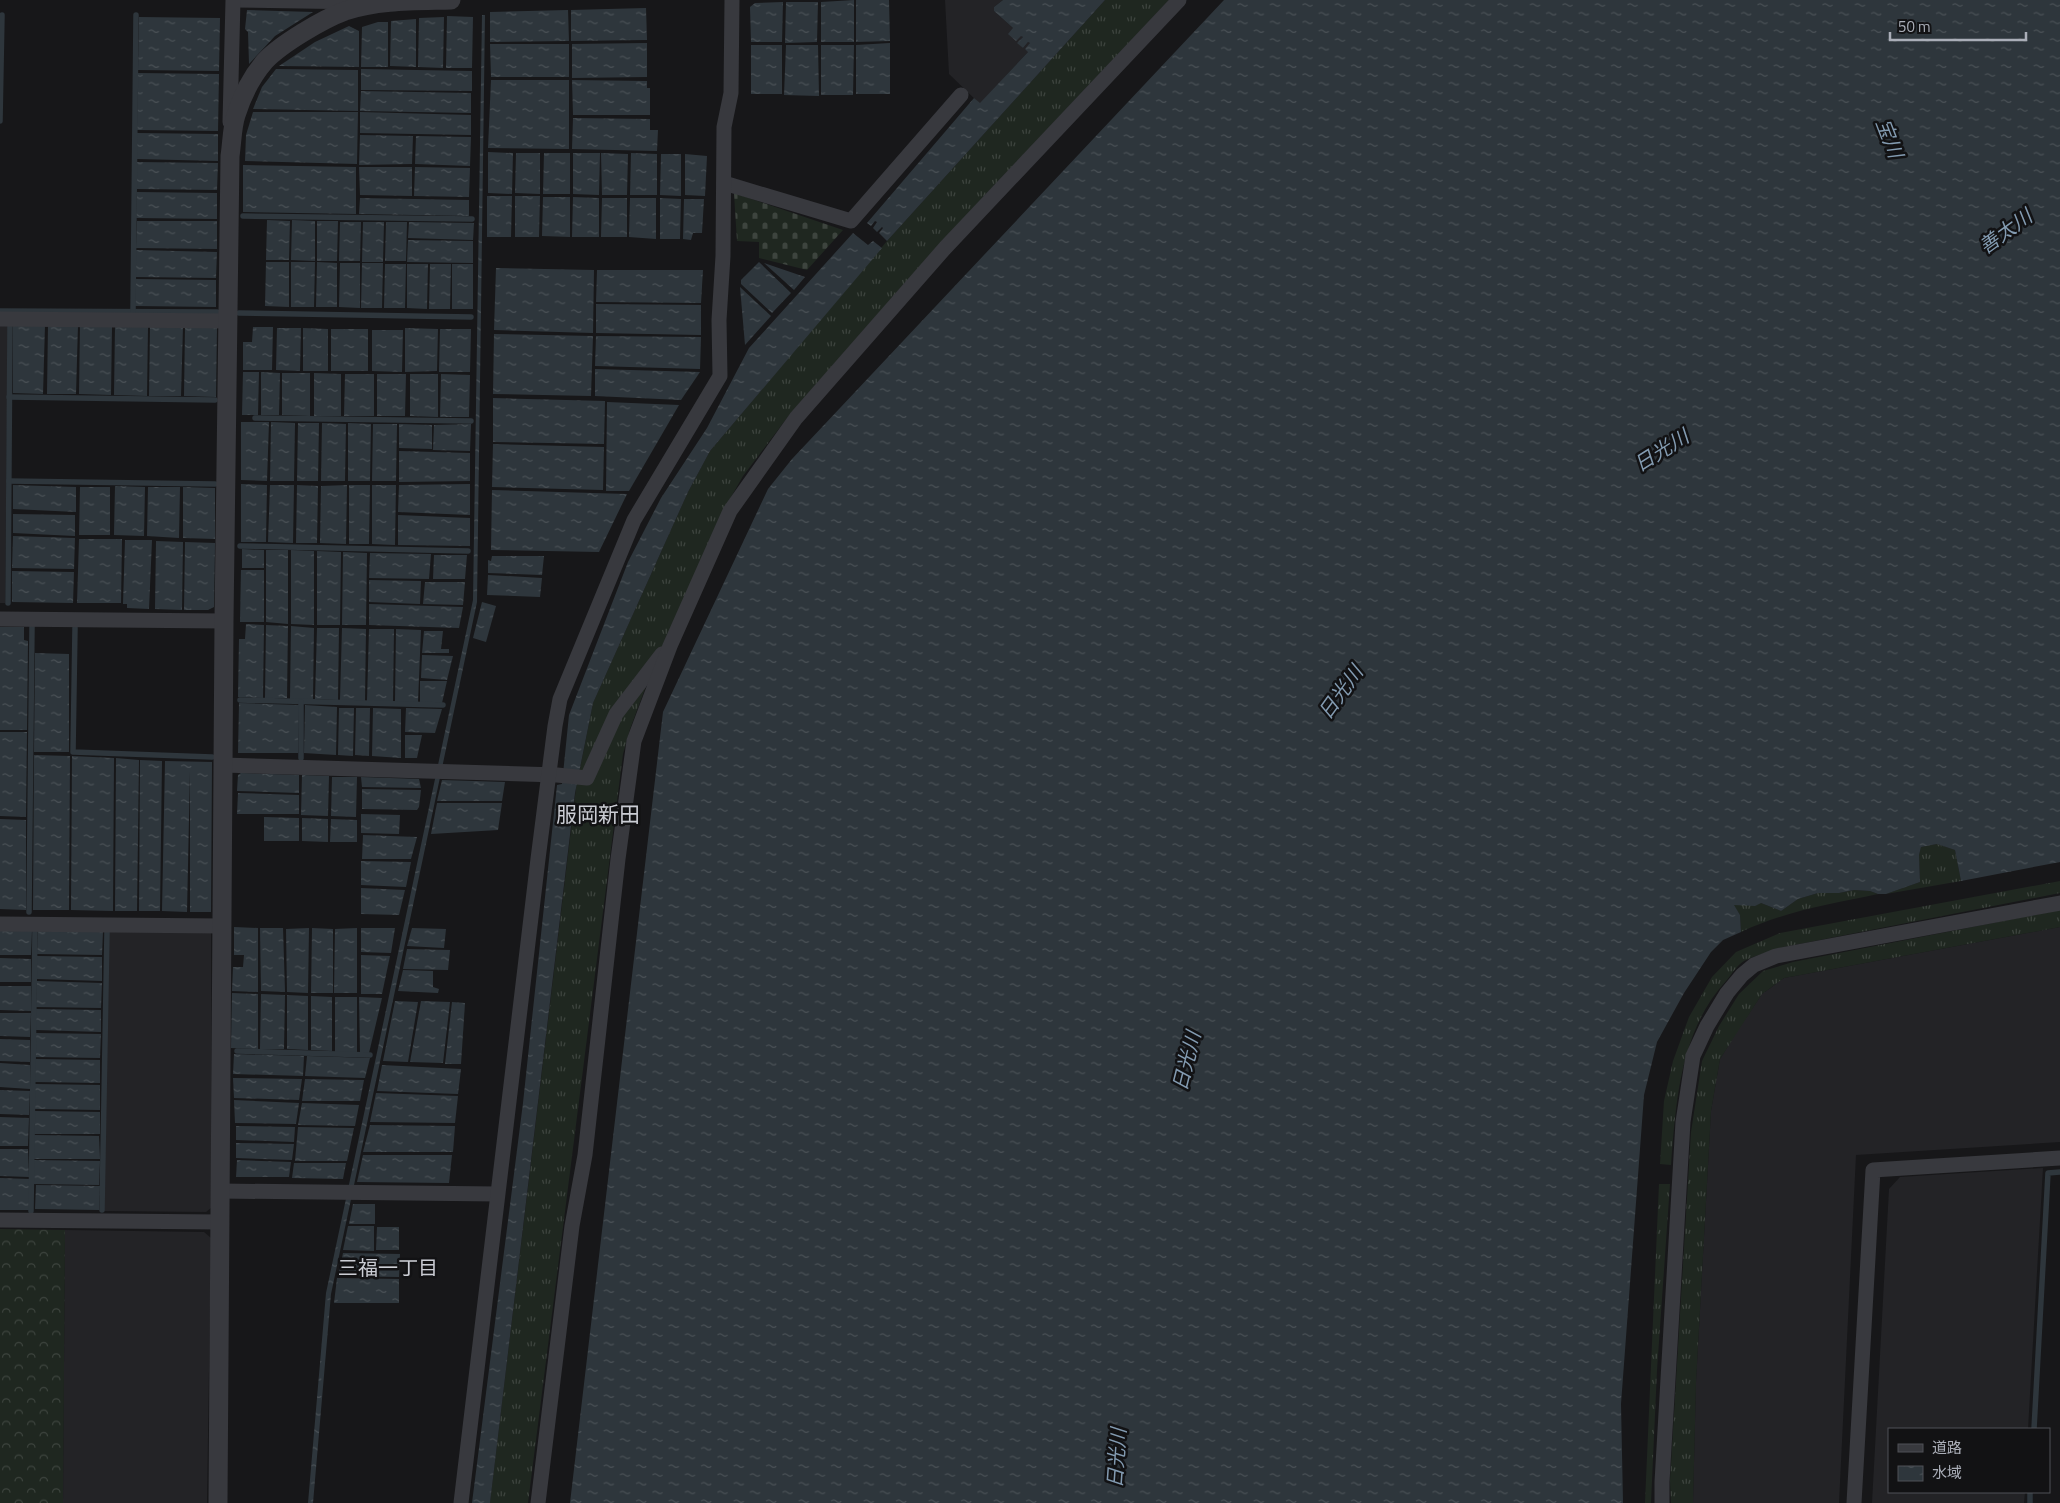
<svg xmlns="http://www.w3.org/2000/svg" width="2060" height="1503" font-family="'Titillium Web','Noto Sans JP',sans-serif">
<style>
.built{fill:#232326}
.grass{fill:url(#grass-tufts)}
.forest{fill:url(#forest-crowns)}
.cemetery{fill:url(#cemetery-stones)}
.water{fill:url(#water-ripples)}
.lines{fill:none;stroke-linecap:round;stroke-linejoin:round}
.stream{stroke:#2e363c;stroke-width:5.5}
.minor{stroke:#38393e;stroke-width:15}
.tertiary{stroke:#38393e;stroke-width:19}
.labels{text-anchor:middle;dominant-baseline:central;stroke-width:5;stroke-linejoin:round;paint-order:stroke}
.water-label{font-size:20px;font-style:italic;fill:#839bb1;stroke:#121214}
.neighbourhood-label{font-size:20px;fill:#cbcdd4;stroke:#121214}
.quarter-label{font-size:21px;fill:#cbcdd4;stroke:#121214}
</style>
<defs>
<pattern id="grass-tufts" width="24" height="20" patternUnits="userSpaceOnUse" patternTransform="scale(1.25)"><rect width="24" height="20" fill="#1f2720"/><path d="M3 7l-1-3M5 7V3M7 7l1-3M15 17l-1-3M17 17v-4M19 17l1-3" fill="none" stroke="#3d443e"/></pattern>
<pattern id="forest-crowns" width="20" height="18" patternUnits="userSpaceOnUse" patternTransform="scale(1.25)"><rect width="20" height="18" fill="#1f2720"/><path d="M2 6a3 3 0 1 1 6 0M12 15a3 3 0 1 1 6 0" fill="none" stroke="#3d443e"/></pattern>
<pattern id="cemetery-stones" width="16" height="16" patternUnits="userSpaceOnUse" patternTransform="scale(1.25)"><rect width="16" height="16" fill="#1f2720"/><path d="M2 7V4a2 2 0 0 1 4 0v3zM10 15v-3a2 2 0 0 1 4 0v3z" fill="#3d443e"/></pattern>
<pattern id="water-ripples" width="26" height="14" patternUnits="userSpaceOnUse" patternTransform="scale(1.25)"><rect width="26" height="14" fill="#2e363c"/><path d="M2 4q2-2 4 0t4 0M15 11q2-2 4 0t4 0" fill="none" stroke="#4a5156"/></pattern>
</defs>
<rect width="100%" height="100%" fill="#171719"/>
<g class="built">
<path d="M945,0H1003L994,7V11L1023,37L1018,43L1023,48L1028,42L1030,43L1028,52L980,104L949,74Z"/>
<path d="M0,324H8L5,603H0Z"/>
<path d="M2060,927V1142L1856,1155L1839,1503H1693L1696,1382L1711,1111L1720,1059L1738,1030L1762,994L1784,978Z"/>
<path d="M108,929L211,931L212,1207L206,1212L104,1211Z"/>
<path d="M2043,1168L2028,1429H1889V1492H2025L2024,1503H1872L1889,1189L1900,1177Z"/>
<path d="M65,1230L204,1232L211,1238L207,1503H63Z"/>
</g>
<g class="grass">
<path d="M1105,0H1169L940,243L790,414L743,476L723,511L662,648L587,773L579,774L593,703L688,492L710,451L887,241Z"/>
<path d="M652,670L630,729L623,754L528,1503H490L577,780L619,715Z"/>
<path d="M1937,844L1955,850L1961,881L1886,894L1920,882L1919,855L1921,847Z"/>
<path d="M2060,881V893L1784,947C1771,951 1756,955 1744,961C1737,965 1731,975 1726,981C1680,1031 1676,1101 1671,1165L1660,1164L1664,1101L1673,1061L1689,1017L1712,977L1736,952L1780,933Z"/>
<path d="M1854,890L1870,891L1878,894C1831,904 1785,911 1741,932L1740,915L1733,905L1761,903L1781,911L1798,899L1818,893H1839Z"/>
<path d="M2060,910V927L1784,978L1762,994L1720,1059L1711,1111L1696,1382L1693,1503H1671L1670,1481L1691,1132L1702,1061L1719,1026L1739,994L1763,971L1793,962Z"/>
<path d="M1659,1184H1670L1657,1370L1651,1503H1645Z"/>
</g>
<path class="forest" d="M0,1229L65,1230L63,1503H0Z"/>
<path class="cemetery" d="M734,193L843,230L807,270L759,258V242L737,241Z"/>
<g class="water">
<path d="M854,0V42H821V2Z"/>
<path d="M856,0H889L890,41L856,42Z"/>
<path d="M1003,0H1105L887,241L879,233L883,228L882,227L877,232L873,228L877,222L875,221L871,226L867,223L974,98L980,103L1028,52L1025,49L1030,43L1028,42L1023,48L1017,43L1023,37L1021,36L1016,41L1008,34L1013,28L994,11V7Z"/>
<path d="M1224,0H2060V862L1961,881L1955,850L1937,844L1921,847L1919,855L1920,882L1886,894H1878L1870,891L1854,890L1839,893H1818L1798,899L1781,911L1761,903L1755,906L1734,905L1740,915L1741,932L1723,940L1711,952L1684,993L1657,1042L1644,1095L1621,1404L1623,1503H570L663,712L768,489L792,459Z"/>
<path d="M783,2L782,42H751L750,7L755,3Z"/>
<path d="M786,2H818L817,42L785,43Z"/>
<path d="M646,8L647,40L571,41V10Z"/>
<path d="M247,10L313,12L275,36L249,64L248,32L245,29Z"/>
<path d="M568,10L569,41L490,42V12Z"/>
<path d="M482,15H485L477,602L331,1294L313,1503H308L326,1293L473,600Z"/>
<path d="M447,16L473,17L472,68H446Z"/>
<path d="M139,17L220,18L219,71L138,70Z"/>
<path d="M444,17L443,68L418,67L419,18Z"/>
<path d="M416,19V67L390,66L391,21Z"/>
<path d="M378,22H388V67H361L362,27Z"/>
<path d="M349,26L359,31V67L279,66L315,42Z"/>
<path d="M647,43V77L572,78V44Z"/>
<path d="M890,43V94H856V45Z"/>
<path d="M490,44H569V77H491Z"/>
<rect x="751" y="45" width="31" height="49"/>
<path d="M786,45H818L819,96L784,95Z"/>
<path d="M821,45H854L853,95H821Z"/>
<path d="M276,69L358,70V111L253,109L262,87Z"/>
<path d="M361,69L472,71V91L361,90Z"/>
<path d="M138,73L219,74L218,131L137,130Z"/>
<path d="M491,80H569V149L488,148Z"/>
<path d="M572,80L647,81V88H650V115H573Z"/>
<path d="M361,91L471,93V113L360,111Z"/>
<path d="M253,112H358L357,164L245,161L246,135Z"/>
<path d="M360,112L471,115V135L360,133Z"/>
<path d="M573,118L650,119V130H658L657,151L572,149Z"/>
<path d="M137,133L218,134V161L137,159Z"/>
<path d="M360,135L413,136L412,164L359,165Z"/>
<path d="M416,136L471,137L470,166L415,164Z"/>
<path d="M488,152L513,153L512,194L488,193Z"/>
<path d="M516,153H540V194L515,193Z"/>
<path d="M544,153H570V194H543Z"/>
<path d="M573,153H600L599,195L573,194Z"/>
<path d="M601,153L628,154L627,195H602Z"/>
<path d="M631,153L657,154V195H630Z"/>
<path d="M661,154H681V196L660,195Z"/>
<path d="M685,154L707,156L705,196L685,195Z"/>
<path d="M137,162L218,163L217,190L137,189Z"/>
<path d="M243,165L356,167V214L243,212Z"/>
<path d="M359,167H412V196L360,195Z"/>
<path d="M415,167L470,168L469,197L414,196Z"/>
<path d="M137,192L217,193V219L136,218Z"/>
<path d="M487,196H512L511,237H487Z"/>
<path d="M515,196H540L539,237H515Z"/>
<path d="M543,197H570V237L542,236Z"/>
<path d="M573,197L599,198V237H572Z"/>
<path d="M360,198L469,200V216L359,214Z"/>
<path d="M602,198H627V237H601Z"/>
<path d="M630,198H656V239L629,237Z"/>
<path d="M660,198L681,199L680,239H660Z"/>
<path d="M684,199H704L702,233H693L691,240L683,239Z"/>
<path d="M267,220L290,221L289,260H266Z"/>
<path d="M292,220L315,221V261L291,260Z"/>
<path d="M137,221H217V249L136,248Z"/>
<path d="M317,221H338L337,261H317Z"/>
<path d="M340,222H361L360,261H339Z"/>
<path d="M363,222H384L383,262H362Z"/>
<path d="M386,222H407L406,261H385Z"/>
<path d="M409,222L474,223L473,240L408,238Z"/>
<path d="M853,233L868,245L873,241L882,248L710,451L688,492L593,703L575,793L490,1503H472L523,1103L557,785L562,784L569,715L628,562L661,498L707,428L749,348Z"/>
<path d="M408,240L473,241V263L407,262Z"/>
<path d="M136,250L217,252L216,278L136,277Z"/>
<path d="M266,262H289V307L265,306Z"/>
<path d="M291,262H315L314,307H291Z"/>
<path d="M317,262L337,263V307H316Z"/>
<path d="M759,262L791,293L772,313L741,284V280Z"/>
<path d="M340,263H360V308L339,307Z"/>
<path d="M362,263H383L382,308H361Z"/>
<path d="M764,263L805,277L794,290Z"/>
<path d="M385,264H406L405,308H384Z"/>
<path d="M407,264H428L427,309L407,308Z"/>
<path d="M430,264H451L450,309H429Z"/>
<rect x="452" y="264" width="21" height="45"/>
<path d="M496,268L594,270L593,333L494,330Z"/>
<path d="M597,270H703L701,303L596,302Z"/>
<path d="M136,279L216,280V307L135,306Z"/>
<path d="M740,287L771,316L745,345Z"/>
<path d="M596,304L701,305V335L596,333Z"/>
<path d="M13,324L45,325L43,394L13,393Z"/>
<path d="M48,325H78L76,394H47Z"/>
<path d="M80,325L112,326L111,395L79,394Z"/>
<path d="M115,326L148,327L147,396L114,395Z"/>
<path d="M183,326L181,396H149L150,327Z"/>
<path d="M185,327H217L216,397L184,396Z"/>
<path d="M253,327H273L272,370H243V342H252Z"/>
<path d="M277,328H301L300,371L276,370Z"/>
<path d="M303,328L328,329V371H303Z"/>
<path d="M405,328L438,329L437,371L405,372Z"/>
<rect x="331" y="329" width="37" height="42"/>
<path d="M440,329H471L470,372H439Z"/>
<path d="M372,330H403L402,372L372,371Z"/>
<path d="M494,334L593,336L591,396L493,394Z"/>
<path d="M596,336L701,337L700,369L595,366Z"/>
<path d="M595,369L700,372L681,400L595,396Z"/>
<path d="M243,372H259L258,415H242Z"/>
<path d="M261,372L280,373L279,415H261Z"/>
<path d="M282,373H310V416L282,415Z"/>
<path d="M314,373L341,374V416H314Z"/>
<path d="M345,374H374V416H344Z"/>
<path d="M377,374H406L405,416H377Z"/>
<path d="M410,374H438V417L410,416Z"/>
<path d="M441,374L470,375L469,417H440Z"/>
<path d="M493,398L605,401L604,444L493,442Z"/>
<path d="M607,402L679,405L629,491H606Z"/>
<path d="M241,422H269L267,481L241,480Z"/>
<path d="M271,422L295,423L294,481H270Z"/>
<path d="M298,423H319L318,481H297Z"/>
<path d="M322,423L346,424L345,481H321Z"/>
<path d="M348,423L371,424L370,481H348Z"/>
<path d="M373,424H397L396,481H372Z"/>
<path d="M399,424L432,425V449L399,448Z"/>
<path d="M471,424L470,451L433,450L434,425Z"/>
<path d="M493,444L604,447L603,490L492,487Z"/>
<path d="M399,451L470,453V481L399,482Z"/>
<path d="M241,484L267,485L266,542H241Z"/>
<path d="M470,484V515L398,512L399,485Z"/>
<path d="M13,485L76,487V512L13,509Z"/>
<path d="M270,485H294L293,543L268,542Z"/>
<path d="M297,485L318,486L317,543H296Z"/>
<path d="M347,485L346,544L320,543L321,486Z"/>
<path d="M349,485H370L369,544H349Z"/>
<path d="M372,485H396L395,545L372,544Z"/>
<path d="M115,486L145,487L144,536L114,535Z"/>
<path d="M80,487H110V535H79Z"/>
<path d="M148,487H180L179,538L147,536Z"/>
<path d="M183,487L215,488V539L183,538Z"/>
<path d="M492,490L627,494L599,552L491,550Z"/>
<path d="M13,514L75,515V536L13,533Z"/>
<path d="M398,515L470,518V546L398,545Z"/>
<path d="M13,536L75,538L74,569L12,568Z"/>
<path d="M79,539H122L121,603H77Z"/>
<path d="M125,540H152L149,609L127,608V604H123Z"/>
<path d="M156,541L183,542L182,610L155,609Z"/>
<path d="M185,542L215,543L214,607L208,610H184Z"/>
<path d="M242,549L264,550V568H242Z"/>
<path d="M266,550H288V624L266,622Z"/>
<path d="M291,550L314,551V625L291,624Z"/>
<path d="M317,551L341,552L340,625H317Z"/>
<path d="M343,552L367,553L366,625H342Z"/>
<path d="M370,553L431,554L429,579L369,578Z"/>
<path d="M434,555H467L465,579H433Z"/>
<path d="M492,556H544L542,575L488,573V560L491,561Z"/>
<path d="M241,570H264V622H240Z"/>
<path d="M12,571L74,572L73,603L12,602Z"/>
<path d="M488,575L542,578L540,597L487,595Z"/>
<path d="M369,580L421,581L420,604L369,602Z"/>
<path d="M425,582H465L463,605L423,604Z"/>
<path d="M482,602L496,606L486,642L473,638Z"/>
<path d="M369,604L463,607L459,628L369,625Z"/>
<path d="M246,624L264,625L263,698L238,697L239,639H245Z"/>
<path d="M266,625L288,626L287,698H265Z"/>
<path d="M291,626L314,628L313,699H290Z"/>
<path d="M0,627H24V640L28,641L27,730H0Z"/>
<path d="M317,628H339L338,700L315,699Z"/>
<path d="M342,628L366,629L365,701L340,700Z"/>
<path d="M369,629H394L393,702L367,701Z"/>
<path d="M396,629L421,630L418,702H395Z"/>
<path d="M424,631H443L441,649H449V653H422Z"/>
<path d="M35,653L69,654V752H34Z"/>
<path d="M422,655L453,656L447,680L421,678Z"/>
<path d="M420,681H447L442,703L420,702Z"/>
<path d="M239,703L299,705L298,753H238Z"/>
<path d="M305,705L337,707L336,755L304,753Z"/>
<path d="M339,708H354L353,756L338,755Z"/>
<path d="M356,708H370L369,756L355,755Z"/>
<path d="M373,708L401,709V758L372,756Z"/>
<path d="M406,708L442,709L435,733L405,732Z"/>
<path d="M0,732H27L26,817L0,816Z"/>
<path d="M405,735H422L417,758H405Z"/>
<path d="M34,755L70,756L69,910H33Z"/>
<path d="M72,756L114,758L113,911L71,910Z"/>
<path d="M116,758L139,760L137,911H115Z"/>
<path d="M140,760L162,761L160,911H139Z"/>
<path d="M165,761L212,762L211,912H190V771L187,912L162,911Z"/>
<path d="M241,773L299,775V793L237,791L238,775Z"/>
<path d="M302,775L329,776L328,816L301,815Z"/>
<path d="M332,777H357L356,817L331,816Z"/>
<path d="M361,777L419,779L421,788L362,787Z"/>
<path d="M442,780L505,782L502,801H437Z"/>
<path d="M362,789L421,790L419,807L417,810L362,809Z"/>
<path d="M238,793L299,795V814H237Z"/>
<path d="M437,803H502L498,830L431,834Z"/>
<path d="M361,814L400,815L399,834L361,833Z"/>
<path d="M264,817L299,818V841H264Z"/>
<path d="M302,818L328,819V842L302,841Z"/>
<path d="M0,819L26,820V910L0,909Z"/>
<path d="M331,819L357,820V842H330Z"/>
<path d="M363,835L417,837L411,859H362Z"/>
<path d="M361,861L411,862L406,887L361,885Z"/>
<path d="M361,888L405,890L399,915L361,914Z"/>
<path d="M234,927L258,928V992L232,991L233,967H243L244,955H234Z"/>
<path d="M260,928H283L285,992L261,991Z"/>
<path d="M309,928L308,993L287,992L286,929Z"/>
<path d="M312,928L333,929V993H311Z"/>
<path d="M357,928V993H334L335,929Z"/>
<path d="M361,928H395L391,953L361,952Z"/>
<path d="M412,928L446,929L444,948L407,946Z"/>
<path d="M0,930H32L31,955H0Z"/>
<path d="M38,930L103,931L102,955L37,954Z"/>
<path d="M407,949L450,950L448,970L403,969Z"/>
<path d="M361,955L390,956L382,994H361Z"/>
<path d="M37,956L102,957V981L37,979Z"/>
<path d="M0,958L31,959V982H0Z"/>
<path d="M403,970L433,971V987L439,989L438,993L398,991Z"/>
<path d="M37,981L102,983L101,1008L36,1007Z"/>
<path d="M0,986H31V1011L0,1010Z"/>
<path d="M232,993L258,994V1049L231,1048Z"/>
<path d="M261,994L285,995L284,1049H260Z"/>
<path d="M287,995L308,996V1050L287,1049Z"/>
<path d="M311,996L332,997V1051L311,1050Z"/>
<path d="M335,997H357V1053L335,1052Z"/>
<path d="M359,997L382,998L369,1053H360Z"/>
<path d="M395,1001L418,1002L408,1062L383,1061Z"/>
<path d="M421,1001L450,1002L443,1063L410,1062Z"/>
<path d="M452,1002L465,1003L461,1064H445Z"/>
<path d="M36,1009L101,1010V1032L36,1030Z"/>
<path d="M0,1013H31L30,1037L0,1036Z"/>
<path d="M36,1033L101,1034L100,1058L35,1057Z"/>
<path d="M0,1039L30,1040V1062L0,1061Z"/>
<path d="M234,1054L304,1056L303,1076L233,1074Z"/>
<path d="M307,1056L370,1058L365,1078L305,1076Z"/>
<path d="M35,1059L100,1060V1083L35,1082Z"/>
<path d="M0,1063L30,1065V1089L0,1087Z"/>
<path d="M382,1065L461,1069L458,1094L377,1091Z"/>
<path d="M233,1078L302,1079L299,1100L234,1098Z"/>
<path d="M305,1079L364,1080L360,1101H302Z"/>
<path d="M35,1084L100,1085V1110L35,1109Z"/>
<path d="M0,1090L30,1091L29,1115L0,1114Z"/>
<path d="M376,1093L458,1096L455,1123L370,1122Z"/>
<path d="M234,1100L299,1103L296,1124L235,1123Z"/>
<path d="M302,1103L359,1105L355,1126L298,1125Z"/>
<path d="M35,1111L100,1112V1134H34Z"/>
<path d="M0,1117L29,1118L28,1146H0Z"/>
<path d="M370,1125L455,1126L453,1152H363Z"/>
<path d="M236,1126L295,1127L294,1142L236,1140Z"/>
<path d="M298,1127L354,1128L347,1161H295Z"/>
<path d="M34,1135L99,1136L100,1159H34Z"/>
<path d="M236,1143L294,1144L292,1160L236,1158Z"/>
<path d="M0,1149H28L29,1177L0,1176Z"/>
<path d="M363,1155H452L449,1183L357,1182Z"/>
<path d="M34,1160L100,1161L99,1185L34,1184Z"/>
<path d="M237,1160L291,1162L289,1177H236Z"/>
<path d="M294,1163H346L343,1179L292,1178Z"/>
<path d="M0,1178L30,1179L29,1210H0Z"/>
<path d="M36,1185L100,1186L99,1210L35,1209Z"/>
<path d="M353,1204H375V1224H349Z"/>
<path d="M348,1226H374V1251L343,1250Z"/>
<path d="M377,1227H399V1250H376Z"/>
<path d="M343,1253L400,1254L399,1277L338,1276Z"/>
<path d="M337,1278L399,1279V1303H334Z"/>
</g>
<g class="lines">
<g class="stream">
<path d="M0,121L2,15"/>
<path d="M243,216L472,219"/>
<path d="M0,311L217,312"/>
<path d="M133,312L136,15"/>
<path d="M239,313L471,317"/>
<path d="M9,397L215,400"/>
<path d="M255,418L471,421"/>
<path d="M9,481L215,484"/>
<path d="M240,546L468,551"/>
<path d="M8,603L10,324"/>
<path d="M75,628L73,752L212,757"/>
<path d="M240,700L443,705"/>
<path d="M301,758V702"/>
<path d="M29,912L32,627"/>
<path d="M237,1051L370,1055"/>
<path d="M102,1210L107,931"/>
<path d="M31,1211L35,930"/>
<path d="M2034,1429L2048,1173L2060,1172"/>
<path d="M2030,1503V1492"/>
</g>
<g class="minor">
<path d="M235,0L363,2"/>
<path d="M230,122L233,0"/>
<path d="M724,183L851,221L961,95"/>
<path d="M0,319L228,321"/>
<path d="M0,619L224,621"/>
<path d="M223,765L557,775L587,778L616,714L662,654"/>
<path d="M0,924L222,926"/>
<path d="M220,1191L497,1194"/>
<path d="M0,1220L220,1222"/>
<path d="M461,1503L538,859L555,726L560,699L634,520L720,376L719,320L723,256L724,127L731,93L732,0"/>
<path d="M538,1503L572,1226L585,1155L618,859L634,741L670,646L730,511L796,418L945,248L1179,0"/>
<path d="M1662,1503V1482L1683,1122L1693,1056L1707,1026L1727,993L1742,975L1754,965L1776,956L2060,903"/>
<path d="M1854,1503L1873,1170L2060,1158"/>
</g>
<path class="tertiary" d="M218,1503L224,621L230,156C232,143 232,127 236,115C242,96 252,76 265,61C281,44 323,19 345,11C379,0 415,1 451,0"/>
</g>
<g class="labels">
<g class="water-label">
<text transform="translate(1890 138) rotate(69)">宝川</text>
<text transform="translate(2005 231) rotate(-36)">善太川</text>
<text transform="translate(1661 450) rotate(-32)">日光川</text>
<text transform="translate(1340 692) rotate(-54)">日光川</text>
<text transform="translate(1186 1061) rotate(-76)">日光川</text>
<text transform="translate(1116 1458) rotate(-86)">日光川</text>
</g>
<g class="neighbourhood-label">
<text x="388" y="1267">三福一丁目</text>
</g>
<g class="quarter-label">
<text x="598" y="814">服岡新田</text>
</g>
</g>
<rect x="1888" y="1428" width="162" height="65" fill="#121214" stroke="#4f5056"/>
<rect x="1898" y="1444" width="25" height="8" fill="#38393e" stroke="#4f5056"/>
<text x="1932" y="1453" font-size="15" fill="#aaaeb8">道路</text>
<rect x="1898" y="1466" width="25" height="15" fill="url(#water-ripples)" stroke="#4f5056"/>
<text x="1932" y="1478" font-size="15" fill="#aaaeb8">水域</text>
<path d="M1890 32v8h136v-8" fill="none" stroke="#aaaeb8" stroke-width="2.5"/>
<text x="1898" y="32" font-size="15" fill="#aaaeb8" stroke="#121214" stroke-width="4" paint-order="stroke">50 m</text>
</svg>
